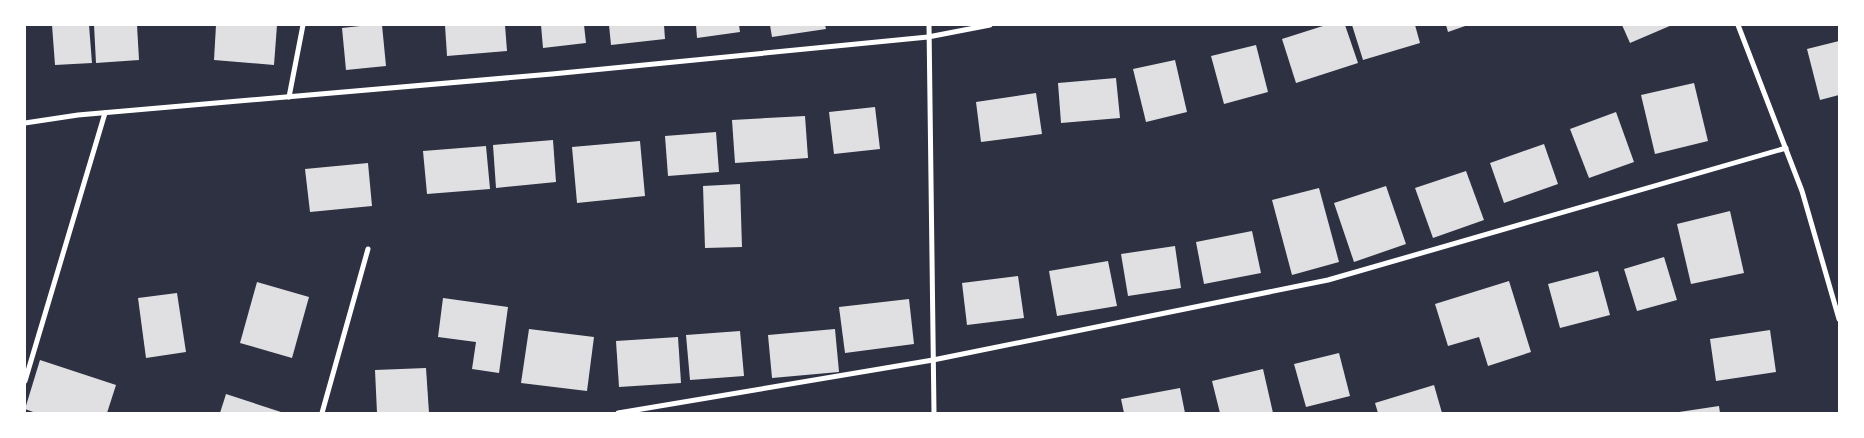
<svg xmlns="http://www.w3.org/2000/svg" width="1864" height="438" font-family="Quicksand,sans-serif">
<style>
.building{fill:#e0e0e3}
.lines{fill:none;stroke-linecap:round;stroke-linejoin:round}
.minor{stroke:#fff;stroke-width:5}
</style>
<rect width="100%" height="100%" fill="#2d3142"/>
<g class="building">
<path d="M52,25H89L92,63L55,65Z"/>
<path d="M94,25H137L139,60L96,63Z"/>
<path d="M216,25H277L274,65L214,60Z"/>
<path d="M369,25H382L386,66L346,70L342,28Z"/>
<path d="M445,25H505L507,51L447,56Z"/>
<path d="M541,25H584L586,43L543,48Z"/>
<path d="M609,25H664L665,39L611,45Z"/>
<path d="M696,25H739L740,32L697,38Z"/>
<path d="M770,25H825L826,29L772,37Z"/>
<path d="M1326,25H1345L1358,63L1296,83L1282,39Z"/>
<path d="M1352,25H1415L1420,43L1363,60Z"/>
<path d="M1446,25H1468L1448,32Z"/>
<path d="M1622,25H1672L1630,43Z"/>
<path d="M1839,41V95L1820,100L1807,49Z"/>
<path d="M1256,45L1268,92L1224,104L1211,56Z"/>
<path d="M1175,60L1187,112L1146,122L1133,69Z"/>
<path d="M1116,78L1120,118L1061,123L1058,83Z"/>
<path d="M1694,83L1708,141L1655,154L1641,95Z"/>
<path d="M1036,93L1042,134L981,142L976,102Z"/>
<path d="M875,107L880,149L834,154L829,112Z"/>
<path d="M1616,112L1634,162L1589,178L1570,129Z"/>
<path d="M805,116L808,158L735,163L732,120Z"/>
<path d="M716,132L719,172L668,176L665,136Z"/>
<path d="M553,140L556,182L496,188L493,145Z"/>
<path d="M640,141L645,196L577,203L572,147Z"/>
<path d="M1544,144L1558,184L1504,203L1490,163Z"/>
<path d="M486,146L490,189L427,194L423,151Z"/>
<path d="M368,163L372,206L310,212L305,169Z"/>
<path d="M1466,171L1484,220L1433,238L1415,188Z"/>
<path d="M740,184L742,247L705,248L703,186Z"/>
<path d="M1386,186L1406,244L1354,262L1334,203Z"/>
<path d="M1319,188L1339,262L1292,275L1272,200Z"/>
<path d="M1730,211L1744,273L1691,284L1677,224Z"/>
<path d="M1252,231L1261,273L1204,284L1196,242Z"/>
<path d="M1175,246L1181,288L1128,296L1121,254Z"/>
<path d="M1664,257L1677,300L1637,311L1624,269Z"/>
<path d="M1108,261L1117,306L1057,316L1049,271Z"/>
<path d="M1598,271L1610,315L1560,328L1548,284Z"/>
<path d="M1018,276L1024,318L967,325L962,283Z"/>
<path d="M1509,281L1531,352L1488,366L1479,337L1448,346L1435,304Z"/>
<path d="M257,282L309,297L292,358L240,343Z"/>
<path d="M177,293L186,352L146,358L138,298Z"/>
<path d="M443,298L508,307L499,373L472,369L476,342L438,337Z"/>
<path d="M909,299L914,344L845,353L839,307Z"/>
<path d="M529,329L594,337L587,391L521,383Z"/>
<path d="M835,329L839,372L772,378L768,335Z"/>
<path d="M1770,330L1776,372L1716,381L1710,339Z"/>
<path d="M740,331L744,376L690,380L686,335Z"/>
<path d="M678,337L681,383L619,387L616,341Z"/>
<path d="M1339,353L1350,396L1306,407L1294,364Z"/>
<path d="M40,360L116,385L107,413H36L25,409Z"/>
<path d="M426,368L429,413H377L375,370Z"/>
<path d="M1263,369L1273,413H1220L1212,381Z"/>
<path d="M1434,385L1442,413H1378L1375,403Z"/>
<path d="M1180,388L1185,413H1124L1121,399Z"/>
<path d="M226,394L284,413H220Z"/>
<path d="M1719,406L1720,413H1679V412Z"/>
</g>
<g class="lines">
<g class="minor">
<path d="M929,25L934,413"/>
<path d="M1738,25L1802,191L1839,319"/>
<path d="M289,97L303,25"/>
<path d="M25,123L78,115L552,74L928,37L990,25"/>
<path d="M25,381L105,113"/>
<path d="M322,413L368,249"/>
<path d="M618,413L933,360L1328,280L1786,148"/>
</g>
</g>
<rect width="1864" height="438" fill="none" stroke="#ffffff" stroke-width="52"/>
</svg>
